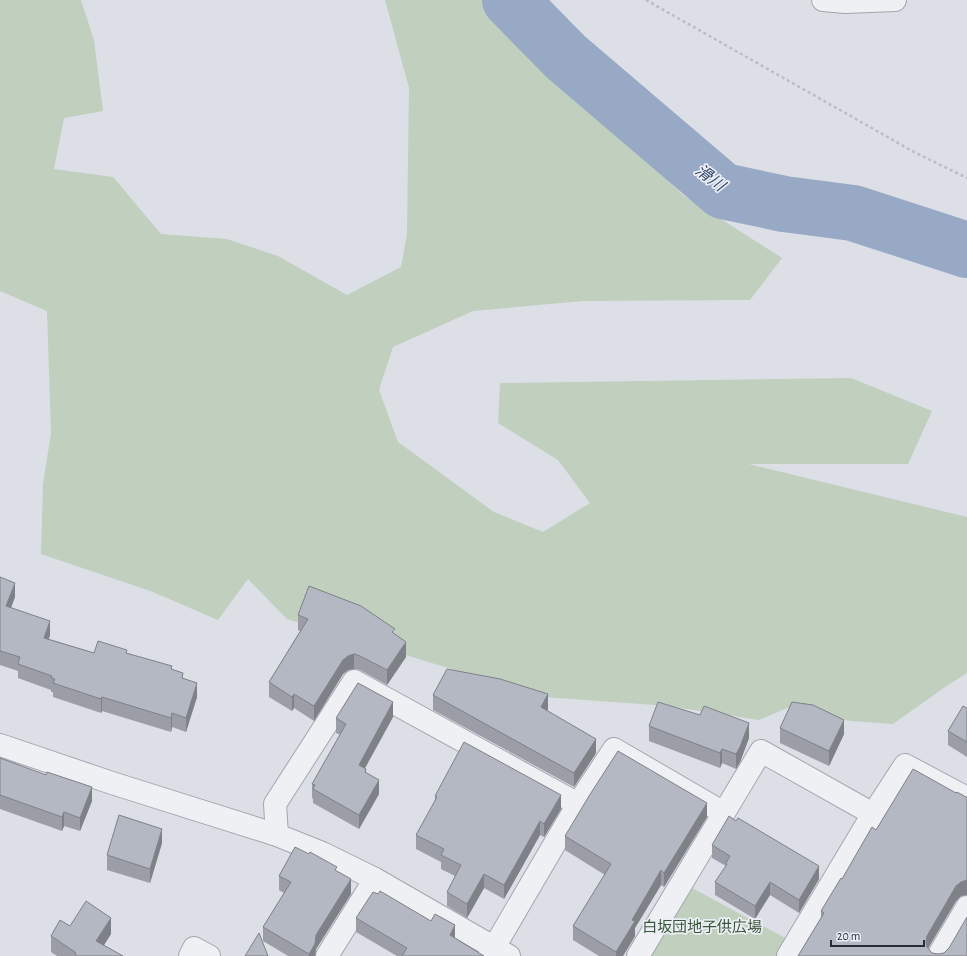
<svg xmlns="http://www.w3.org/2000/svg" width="967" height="956" font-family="'Alegreya Sans','Noto Sans JP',sans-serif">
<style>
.green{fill:#c0cfbe}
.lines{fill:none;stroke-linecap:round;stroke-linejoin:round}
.river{stroke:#98a9c5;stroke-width:56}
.minor-casing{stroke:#a2a6af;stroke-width:24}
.path{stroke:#bbbdc4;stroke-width:2.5;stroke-dasharray:3 3;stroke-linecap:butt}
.minor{stroke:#eff0f4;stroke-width:22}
.wall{fill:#9b9ea7}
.shaded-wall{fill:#7e8188}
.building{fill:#b4b8c2;stroke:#7e8188}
.labels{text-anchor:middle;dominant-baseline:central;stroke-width:3.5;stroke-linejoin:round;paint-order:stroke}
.park-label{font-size:15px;fill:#385635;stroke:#ebeef4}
.water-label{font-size:16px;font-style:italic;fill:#33476d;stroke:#ebeef4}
</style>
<rect width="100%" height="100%" fill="#dcdfe6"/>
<g class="green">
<path d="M0,0H81L94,40L103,111L64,118L54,169L113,177L161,234L227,239L278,256L347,295L401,267L407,234L409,88L385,0H487L525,54L600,116L683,195L782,258L750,300L583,301L473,311L393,347L379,390L398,442L494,512L543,532L590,503L558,460L498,423L500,383L851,378L932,411L908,464H749L967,517V673L945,687L893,724L851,721L787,708L759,720L668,706L544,697L287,619L248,579L218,620L153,592L41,554L43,484L51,433L47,311L0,291Z"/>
<path d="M692,888L787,939L777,956H650Z"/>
</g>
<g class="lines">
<path class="river" d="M510,0L566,57L723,191L784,204L853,213L967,250"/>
<defs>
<g id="minor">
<path d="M823,0L845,2L895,0"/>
<path d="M0,745L112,783L277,835L322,853L375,879L509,956"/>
<path d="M277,835L275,804L354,681L578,804"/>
<path d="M190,956L194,948L209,956"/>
<path d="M327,956L375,879"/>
<path d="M489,956L578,804L614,749L724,813"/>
<path d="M638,956L761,751L873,814"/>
<path d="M788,956L873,814L905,765L967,798"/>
<path d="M938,956L967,907"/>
</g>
</defs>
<use href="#minor" class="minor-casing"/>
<path class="path" d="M646,0L914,152L967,178"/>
<use href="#minor" class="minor"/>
</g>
<g class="wall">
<path d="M0,577L15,597L11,608L50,635L49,639L94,653H127L172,669L183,678L197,697L186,732L172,727L171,732L102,711L101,713L53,697V692H51V690L18,678V671L0,665Z"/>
<path d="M298,615L395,634L406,657L387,685L360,670L354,669L348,670L343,674L314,721L294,708L292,711L269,697V682L300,631L298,630Z"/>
<path d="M433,695L548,709L547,710L596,753L574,787L433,710Z"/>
<path d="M967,708V757L948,745V731Z"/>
<path d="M393,717L365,768L366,773L379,794L359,829L313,803V799L312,798V784L340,735L336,733V718Z"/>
<path d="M649,726L749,738L740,762L736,769L722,763L720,768L649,741Z"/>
<path d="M780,728L844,734L829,766L780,743Z"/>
<path d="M0,758L92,801L80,831L64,826L62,831L0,809Z"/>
<path d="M956,793L966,797H967V895L961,896L956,901L928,948L932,953L938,954L967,956H798L821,918V911L842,879L876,830Z"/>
<path d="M435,796L561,809L544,837L540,835L504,899L484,888L467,918L447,906V892L455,876L441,869V862L416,849V835L435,801Z"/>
<path d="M707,817L664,887L661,885L635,928V936L623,956H599L573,940V926L605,875L565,850V836Z"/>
<path d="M162,843L150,883L107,870V855Z"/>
<path d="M712,845L819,879L799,913L770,895L755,919L715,895V882L726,866L712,858Z"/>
<path d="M337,871L351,894L316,949L315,956H288L263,941V927L284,893L279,890V876Z"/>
<path d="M378,894L455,938L484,956H397L356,932V918Z"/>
<path d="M70,926L111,934L104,945L123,956H57L51,952V936Z"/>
</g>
<g class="shaded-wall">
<path d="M15,583V597L6,620V606Z"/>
<path d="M50,621V635L44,652V638Z"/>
<path d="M406,642V657L387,685V670Z"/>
<path d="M354,654V669L348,670L343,674L314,721V706L343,660L348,656Z"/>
<path d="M197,683V697L186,732V718Z"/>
<path d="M294,694V708L292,711V697Z"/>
<path d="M548,694V709L541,722V707Z"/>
<path d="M102,697V711L101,713V699Z"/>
<path d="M393,702V717L359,779V765Z"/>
<path d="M172,713V727L171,732V718Z"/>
<path d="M844,720V734L829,766V751Z"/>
<path d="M749,723V738L740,762L736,769V754Z"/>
<path d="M596,739V753L574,787V773Z"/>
<path d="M722,749V763L720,768V753Z"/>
<path d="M379,780V794L359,829V815Z"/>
<path d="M92,787V801L80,831V818Z"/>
<path d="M561,795V809L544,837V824Z"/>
<path d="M707,803V817L664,887V873Z"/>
<path d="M64,812V826L62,831V817Z"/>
<path d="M540,821V835L504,899V885Z"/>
<path d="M162,829V843L150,883V869Z"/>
<path d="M819,866V879L799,913V900Z"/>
<path d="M661,870V885L635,928V936L623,956H616V952L632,920Z"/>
<path d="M484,874V888L467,918V904Z"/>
<path d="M351,879V894L316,949L315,956H309V954L316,935Z"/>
<path d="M967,880V895L961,896L956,901L927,950L926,942L927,936L956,886L961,882Z"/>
<path d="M770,882V895L755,919V906Z"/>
<path d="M111,918V934L97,956L96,941Z"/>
<path d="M455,925V939L450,935Z"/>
</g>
<g class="building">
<path d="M0,577L15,583L6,606L50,621L44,638L94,653L98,641L127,650L126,653L172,666L171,669L183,673L182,678L197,683L186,718L172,713L171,718L102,697L101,699L53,683L55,679L51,678L52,676L18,664L20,657L0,651Z"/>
<path d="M309,586L361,606L395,629L392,632L406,642L387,670L360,656L354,654L348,656L343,660L314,706L294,694L292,697L269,682L308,619L298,615Z"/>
<path d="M447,669L500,679L548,694L541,707L596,739L574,773L433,695Z"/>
<path d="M358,683L393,702L359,765L366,769L365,772L379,780L359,815L313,789L315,785L312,784L346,724L336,718Z"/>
<path d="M658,702L700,715L704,706L749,723L740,747L736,754L722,749L720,753L649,726Z"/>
<path d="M792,702L813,705L844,720L829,751L780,728Z"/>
<path d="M963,706L967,708V742L948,731Z"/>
<path d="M464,742L561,795L544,824L540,821L504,885L484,874L467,904L447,892L461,865L441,855L444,849L416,835L437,797L435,796Z"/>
<path d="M618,751L707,803L664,873L661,870L632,920L635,921L616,952L573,926L611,864L565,836L589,796Z"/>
<path d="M0,758L46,775L47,772L92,787L80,818L64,812L62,817L0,795Z"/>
<path d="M913,769L956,793L957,792L966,797H967V880L961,882L956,886L927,936L926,942L927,947L932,953L938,954L944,953L949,948L967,917V956H798L824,913L821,911L841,878L842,879L872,827L876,830Z"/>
<path d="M119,815L162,829L150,869L107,855Z"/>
<path d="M729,816L736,821L738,818L819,866L799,900L770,882L755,906L715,882L727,864L726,863L730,856L712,845Z"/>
<path d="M295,847L309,854L310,852L337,867L335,870L351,879L316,935L315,944L309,954L263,927L291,882L279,876Z"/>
<path d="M380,891L431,921L435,914L455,925L450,935L484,956H402L407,948L356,918L373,892L378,894Z"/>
<path d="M86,901L111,918L96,941L123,956H76L75,952L51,936L60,920L70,926Z"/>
<path d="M259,933L268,956H245Z"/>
</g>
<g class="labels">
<g class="park-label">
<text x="702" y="927">白坂団地子供広場</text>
</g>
<g class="water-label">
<text transform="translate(710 178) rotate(37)">滑川</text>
</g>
</g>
<path d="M831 940v6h93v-6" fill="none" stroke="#272c3b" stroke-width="2"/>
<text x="837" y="940" font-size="12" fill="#272c3b" stroke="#ebeef4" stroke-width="3" paint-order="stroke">20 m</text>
</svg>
